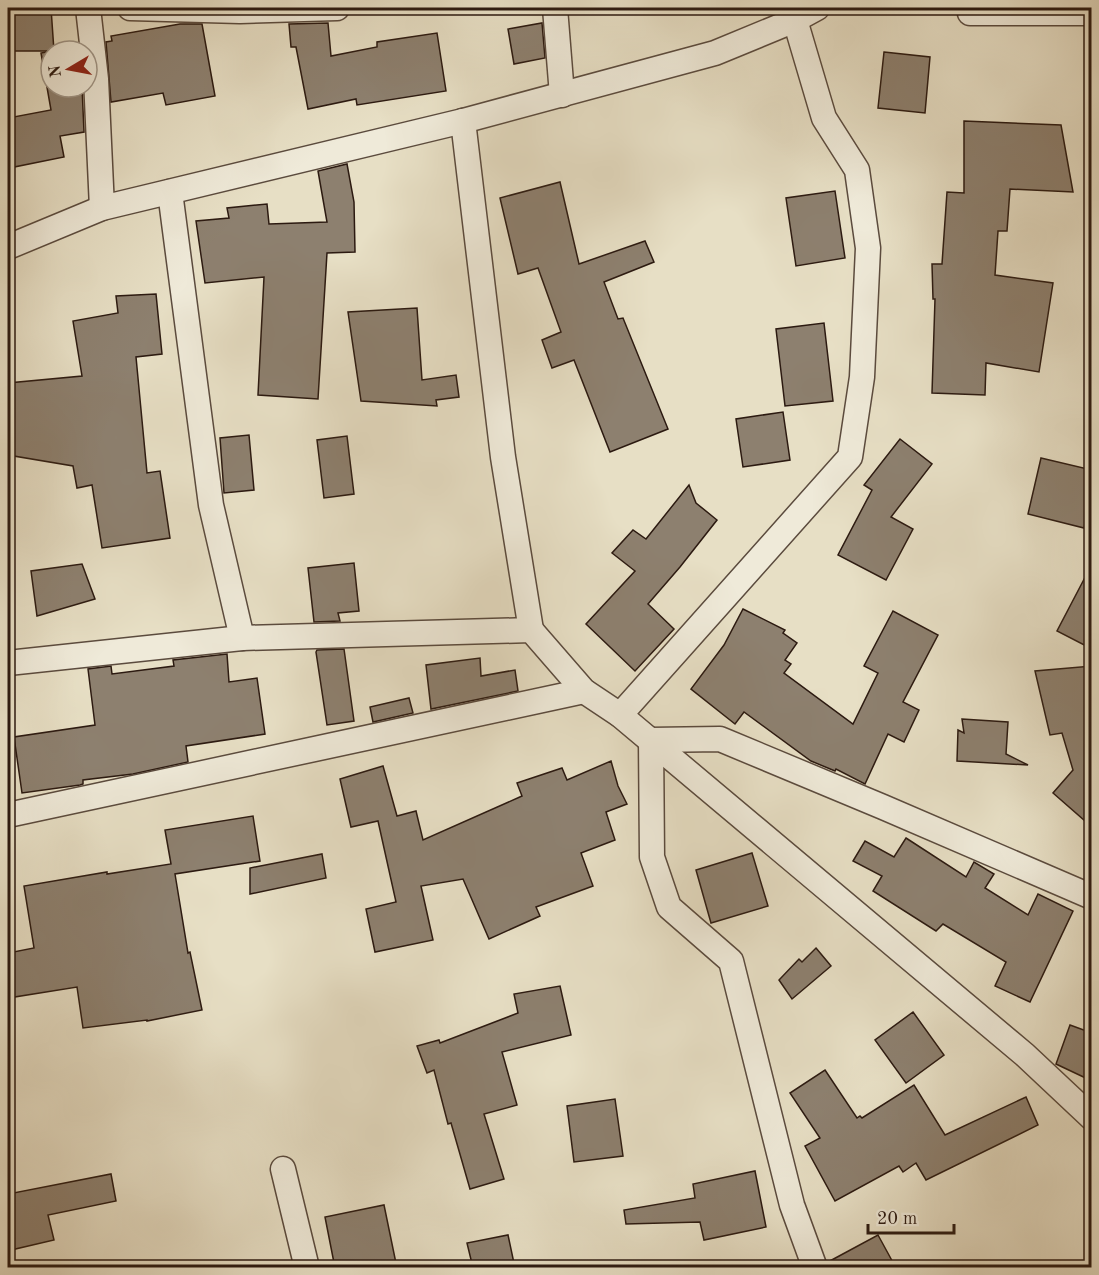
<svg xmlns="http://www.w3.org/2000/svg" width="1099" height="1275" font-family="'Old Standard TT',serif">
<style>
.building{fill:#8d806f;stroke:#2c1a11;stroke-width:1.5}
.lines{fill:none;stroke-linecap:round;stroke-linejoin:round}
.minor-casing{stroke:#5b4b3e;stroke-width:27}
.minor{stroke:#efead9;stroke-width:24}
</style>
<rect width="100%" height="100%" fill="#e7dfc5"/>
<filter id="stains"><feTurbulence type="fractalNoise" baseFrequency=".00333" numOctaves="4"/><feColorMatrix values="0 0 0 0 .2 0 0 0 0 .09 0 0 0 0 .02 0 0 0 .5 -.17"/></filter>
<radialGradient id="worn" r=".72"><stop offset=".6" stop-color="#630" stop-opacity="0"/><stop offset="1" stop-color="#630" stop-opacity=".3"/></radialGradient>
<g class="building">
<path d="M8,8H51L54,51L78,47L79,51H8Z"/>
<path d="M328,23L331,56L377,47V42L437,33L446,91L357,105L356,99L308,109L296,47H291L289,24Z"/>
<path d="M542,23L545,58L514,64L508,29Z"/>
<path d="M180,24H202L215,96L166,105L163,93L111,102L106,42L112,41L111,36Z"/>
<path d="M51,51V87H82L84,132L60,136L64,157L14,167L8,134V118L51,110L41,53Z"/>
<path d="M884,52L930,57L925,113L878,108Z"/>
<path d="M964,121L1061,125L1073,192L1010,189L1007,231H998L995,275L1053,283L1039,372L986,363L985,395L932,393L935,299H933L932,264H942L947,192L964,193Z"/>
<path d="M347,164L354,202L355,252L327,253L318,399L258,395L264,277L205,283L196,221L229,218L227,208L267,204L269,224L327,222L318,171Z"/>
<path d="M560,182L579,264L645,241L654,262L604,282L618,319L623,318L668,429L610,452L574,360L552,368L542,340L561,332L538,268L518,274L500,198Z"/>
<path d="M835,191L845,258L796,266L786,198Z"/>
<path d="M156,294L162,354L136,357L147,473L160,471L170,538L102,548L92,485L77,488L73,466L8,455V383L82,376L73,321L118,313L116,296Z"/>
<path d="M417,308L422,380L456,375L459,397L436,400L437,406L361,401L348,312Z"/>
<path d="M824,323L833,401L785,406L776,329Z"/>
<path d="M783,412L790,460L743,467L736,419Z"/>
<path d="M249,435L254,490L224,493L220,438Z"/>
<path d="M347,436L354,494L324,498L317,440Z"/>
<path d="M900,439L932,464L891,517L913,529L886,580L838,555L872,490L864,485Z"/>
<path d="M1041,458L1092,470V497L1084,528L1028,514Z"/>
<path d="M689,485L696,503L717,520L680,567L648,604L674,629L635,671L586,624L635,571L612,553L633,530L646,539Z"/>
<path d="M354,563L359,611L338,613L340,621L314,622L308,568Z"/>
<path d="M82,564L95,599L37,616L31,571Z"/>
<path d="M1092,564V649L1057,631Z"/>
<path d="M743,609L785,630L783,633L797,643L785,660L791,664L784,673L853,724L878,673L864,666L893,611L938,635L903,702L919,710L904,742L888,734L865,784L836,769L835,771L811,761L744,712L735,724L691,689L724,645Z"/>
<path d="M344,649L354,721L327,725L316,652L317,650Z"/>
<path d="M227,654L229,682L257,678L265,734L186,746L188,762L133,774L83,780V784L80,785L22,793L14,737L95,725L88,669L111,666L112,674L174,666L173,660Z"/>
<path d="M480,658L481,676L515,670L518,691L431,709L426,665Z"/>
<path d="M1092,666V827L1053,793L1073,770L1062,733L1050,735L1035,671Z"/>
<path d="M409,698L413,713L373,722L370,707Z"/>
<path d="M962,719L1008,722L1006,754L1028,765L957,761L958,730L964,733Z"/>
<path d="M611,761L618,786L627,804L606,812L615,840L581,853L593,886L536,907L540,916L489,939L463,879L421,886L433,940L375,952L366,909L396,902L378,821L351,827L340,779L383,766L397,816L416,811L423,840L522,796L517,783L562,768L567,780Z"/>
<path d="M253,816L260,861L175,874L188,953L190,952L202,1010L147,1021V1020L83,1028L77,987L8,998V953L34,948L24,886L107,872V874L171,864L165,830Z"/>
<path d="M906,838L966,877L974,862L994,874L985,888L1028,915L1038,894L1073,911L1030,1002L995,986L1006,962L943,924L936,931L873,891L882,876L853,861L865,841L894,857Z"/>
<path d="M752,853L768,906L711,923L696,870Z"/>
<path d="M322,854L326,878L250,894V868Z"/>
<path d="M816,948L831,966L792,999L779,980L799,959L802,962Z"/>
<path d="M560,986L571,1035L502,1052L517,1105L484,1114L504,1179L470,1189L451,1123L448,1124L434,1070L427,1073L417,1046L439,1040L440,1043L518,1013L514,994Z"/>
<path d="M913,1012L944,1055L906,1083L875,1040Z"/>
<path d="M1070,1025L1092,1033V1081L1056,1064Z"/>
<path d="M825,1070L857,1118L860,1116L862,1118L914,1085L945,1135L1026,1097L1038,1125L926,1180L916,1163L903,1172L899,1166L835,1201L805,1146L820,1138L790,1093Z"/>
<path d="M615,1099L623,1156L574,1162L567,1106Z"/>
<path d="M755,1171L766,1227L704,1240L700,1222L626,1224L624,1210L695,1198L693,1184Z"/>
<path d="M111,1174L116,1201L48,1215L54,1240L11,1250L8,1235V1194Z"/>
<path d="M384,1205L397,1268H335L325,1217Z"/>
<path d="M508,1235L515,1268H473L467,1243Z"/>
<path d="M878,1235L896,1268H829L828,1262Z"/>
</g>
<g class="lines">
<defs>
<g id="minor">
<path d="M88,8L96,79L102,208"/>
<path d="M130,8L240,11L337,8"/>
<path d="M555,8L562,95"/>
<path d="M970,13H1092"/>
<path d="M463,121L503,457L531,630"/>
<path d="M170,192L211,505L242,638"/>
<path d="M8,247L102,208L463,121L715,53L795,20L817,8"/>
<path d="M8,663L242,638L531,630L584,691L620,715L1025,1055L1092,1118"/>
<path d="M620,715L850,457L862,377L868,248L857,170L824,118L795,20"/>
<path d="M8,815L584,691"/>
<path d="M283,1169L307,1268"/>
<path d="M815,1268L792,1205L731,961L669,907L652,857L651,740L720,739L883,807L1092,897"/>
</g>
</defs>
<use href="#minor" class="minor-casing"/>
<use href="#minor" class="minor"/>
</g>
<rect width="1099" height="1275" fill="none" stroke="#e7dfc5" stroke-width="30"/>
<rect x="9" y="9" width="1081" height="1257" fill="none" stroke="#2c1a11" stroke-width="3"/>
<rect x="15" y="15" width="1069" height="1245" fill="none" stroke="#2c1a11" stroke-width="1.5"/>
<g transform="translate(69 69) rotate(260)"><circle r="28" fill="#efead9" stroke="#a19789" stroke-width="1.5"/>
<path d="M0-4.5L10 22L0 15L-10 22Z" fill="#8f2418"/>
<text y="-9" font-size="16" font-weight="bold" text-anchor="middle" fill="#2c1a11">N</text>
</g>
<path d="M868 1224v9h86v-9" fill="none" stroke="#2c1a11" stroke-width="3"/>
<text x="877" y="1224" font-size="18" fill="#2c1a11" stroke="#efead9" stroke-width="4.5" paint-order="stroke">20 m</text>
<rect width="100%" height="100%" filter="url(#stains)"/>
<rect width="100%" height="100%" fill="url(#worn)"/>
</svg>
